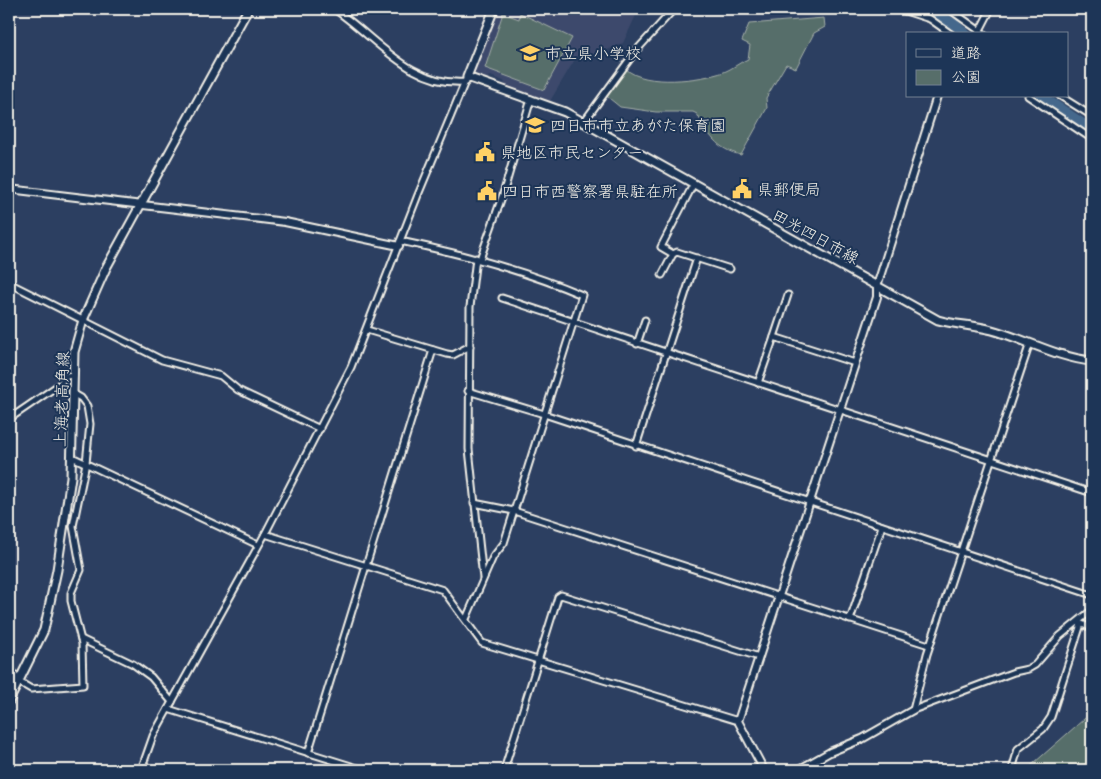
<svg xmlns="http://www.w3.org/2000/svg" width="1101" height="779" font-family="Delius,'Klee One',sans-serif">
<style>
.built{fill:#3d4a6c}
.green{fill:#576e6a;stroke:#a6b0a9}
.lines{fill:none;stroke-linecap:round;stroke-linejoin:round}
.river{stroke:#45688c;stroke-width:10}
.minor-casing{stroke:#f4f1e8;stroke-width:9}
.tertiary-casing{stroke:#f4f1e8;stroke-width:10}
.secondary-casing{stroke:#f4f1e8;stroke-width:11}
.minor{stroke:#1d3557;stroke-width:5}
.tertiary{stroke:#1d3557;stroke-width:6}
.secondary{stroke:#1d3557;stroke-width:7}
.labels{text-anchor:middle;dominant-baseline:central;stroke-width:4;stroke-linejoin:round;paint-order:stroke}
.poi-label{font-size:16px;fill:#f4f1e8;stroke:#1d3557;text-anchor:start}
.street-label{font-size:16px;fill:#f4f1e8;stroke:#1d3557}
</style>
<rect width="100%" height="100%" fill="#2c3f61"/>
<filter id="ink" filterUnits="userSpaceOnUse"><feTurbulence type="fractalNoise" baseFrequency=".02" numOctaves="2"/><feDisplacementMap in="SourceGraphic" scale="10" xChannelSelector="R" yChannelSelector="G"/><feConvolveMatrix kernelMatrix="1 2 1 2 8 2 1 2 1" color-interpolation-filters="sRGB"/></filter>
<g filter="url(#ink)">
<path class="built" d="M498,9H639L623,43L596,55L580,51L550,101L505,85L504,81L491,76L486,78L474,73Z"/>
<g class="green">
<path d="M503,13L519,19L520,13L572,38L544,90L485,68Z"/>
<path d="M824,18L825,27L814,33L796,68L786,64L766,98L767,108L741,155C716,149 709,135 697,114L693,112H656L620,107L604,94L626,69C645,87 701,80 724,72C732,69 740,62 748,59L750,45L742,41L749,24Z"/>
<path d="M1092,712V770H1026Z"/>
</g>
<g class="lines">
<g class="river">
<path d="M926,9L954,24L965,34"/>
<path d="M1041,96L1092,130"/>
</g>
<defs>
<g id="minor">
<path d="M334,9C375,36 410,87 466,82"/>
<path d="M899,9L930,19L951,34"/>
<path d="M949,9L984,34"/>
<path d="M978,34L991,9"/>
<path d="M1028,96L1092,139"/>
<path d="M1060,96L1092,116"/>
<path d="M583,123L635,52L674,9"/>
<path d="M400,241C463,254 523,270 582,295L504,543L493,557L466,619"/>
<path d="M673,254L677,252L730,269"/>
<path d="M476,258L470,307L469,449L483,578"/>
<path d="M480,259L503,194L531,99"/>
<path d="M662,275L673,254L661,247L694,183"/>
<path d="M9,283L162,360L221,376L238,390L320,429"/>
<path d="M502,298L1092,493"/>
<path d="M367,330L447,354L453,355L470,346"/>
<path d="M774,337L788,295"/>
<path d="M637,344L645,320"/>
<path d="M758,383L774,337L855,363"/>
<path d="M468,391L544,414L1092,595"/>
<path d="M9,419L60,384L65,376L74,375"/>
<path d="M636,446L697,258"/>
<path d="M72,457L258,545"/>
<path d="M474,503L514,511L929,645"/>
<path d="M265,534L443,590L482,643L738,721"/>
<path d="M850,620L882,526"/>
<path d="M1079,623L1092,628"/>
<path d="M81,639L133,664L151,677L172,702"/>
<path d="M9,666L19,682L31,689L83,685L82,644L71,601V593L81,570L73,526L86,463L90,424L87,406L81,398L74,394"/>
<path d="M168,709L364,770"/>
<path d="M913,710L927,654L1030,343"/>
<path d="M913,710L1014,672L1028,669L1035,665L1060,636L1092,610"/>
<path d="M308,753L433,350"/>
<path d="M141,770L153,736L265,534L351,367L418,195L467,77"/>
<path d="M504,770L558,597L561,595L759,657"/>
<path d="M1012,770L1018,749L1043,729L1051,717L1081,624"/>
</g>
<g id="tertiary">
<path d="M9,189L285,222L399,246"/>
<path d="M764,770L738,721L877,297V286L937,96"/>
<path d="M798,770L830,752L862,739L913,710"/>
</g>
<g id="secondary">
<path d="M494,9L467,77L565,112L938,320C956,325 974,325 992,330C1025,339 1058,358 1092,361"/>
<path d="M9,701L44,630L57,570L71,477L74,352L83,320L106,268L248,9"/>
</g>
</defs>
<use href="#minor" class="minor-casing"/>
<use href="#tertiary" class="tertiary-casing"/>
<use href="#secondary" class="secondary-casing"/>
<use href="#minor" class="minor"/>
<use href="#tertiary" class="tertiary"/>
<use href="#secondary" class="secondary"/>
</g>
</g>
<defs>
<symbol id="school-bare" viewBox="-9 -9 18 18"><path d="M0-5L7-2L0 1L-7-2ZM-4 1L0 2.5L4 1V4Q0 6-4 4Z" fill="#ffd166" stroke="#1d3557" stroke-width="2.5" paint-order="stroke"/></symbol>
<symbol id="civic-bare" viewBox="-9 -9 18 18"><path d="M-.6-6.5H3V-4.5H.6V-3L4-1V1h2V6H-6V1h2V-1L-.6-3ZM-1.2 2.5V6h2.4V2.5Z" fill="#ffd166" stroke="#1d3557" stroke-width="2.5" paint-order="stroke"/></symbol>
</defs>
<g fill-rule="evenodd">
<use href="#school-bare" x="516" y="39" width="28" height="28"/>
<use href="#school-bare" x="521" y="111" width="28" height="28"/>
<use href="#civic-bare" x="471" y="138" width="28" height="28"/>
<use href="#civic-bare" x="728" y="175" width="28" height="28"/>
<use href="#civic-bare" x="473" y="177" width="28" height="28"/>
</g>
<g class="labels">
<g class="poi-label">
<text x="545" y="53">市立県小学校</text>
<text x="550" y="125">四日市市立あがた保育園</text>
<text x="500" y="152">県地区市民センター</text>
<text x="757" y="189">県郵便局</text>
<text x="502" y="191">四日市西警察署県駐在所</text>
</g>
<g class="street-label">
<text transform="translate(816 236) rotate(29)">田光四日市線</text>
<text transform="translate(61 399) rotate(-88)">上海老高角線</text>
</g>
</g>
<rect width="1101" height="779" fill="none" stroke="#1d3557" stroke-width="30"/>
<rect x="15" y="15" width="1071" height="749" fill="none" stroke="#f4f1e8" stroke-width="2" filter="url(#ink)"/>
<rect x="906" y="32" width="162" height="65" fill="#1d3557" stroke="#738091"/>
<rect x="916" y="49" width="25" height="8" fill="#1d3557" stroke="#738091"/>
<text x="951" y="58" font-size="15" fill="#f4f1e8">道路</text>
<rect x="916" y="70" width="25" height="15" fill="#576e6a" stroke="#738091"/>
<text x="951" y="82" font-size="15" fill="#f4f1e8">公園</text>
</svg>
